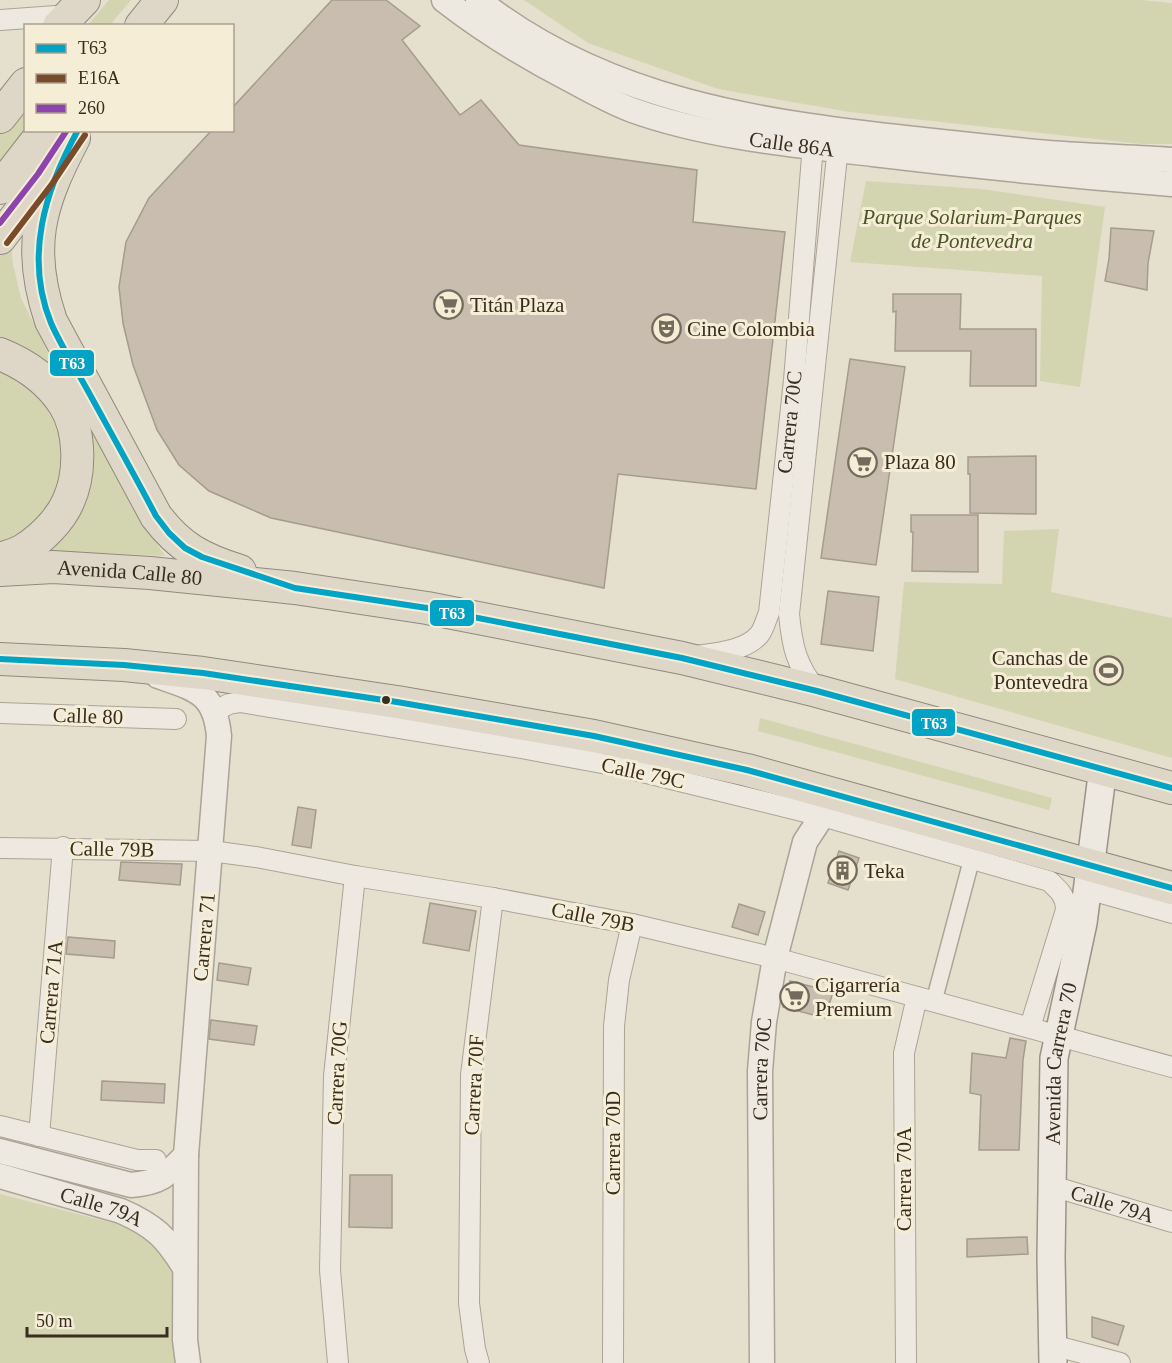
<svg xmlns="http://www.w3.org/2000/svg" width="1172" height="1363" font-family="Georgia,serif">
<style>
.green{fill:#d3d5b1}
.building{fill:#c8bdaf;stroke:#a59b8e;stroke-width:1.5}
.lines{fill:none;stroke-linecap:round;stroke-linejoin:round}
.pedestrian-casing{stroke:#aaa497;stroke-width:18}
.minor-casing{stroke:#aaa497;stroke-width:22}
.tertiary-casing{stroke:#aaa497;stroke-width:27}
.secondary-casing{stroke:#9a9387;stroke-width:30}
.trunk-casing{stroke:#90897e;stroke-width:34}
.pedestrian{stroke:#ede9e0;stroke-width:15}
.minor{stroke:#ede9e0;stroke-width:20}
.tertiary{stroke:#ede9e0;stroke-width:24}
.secondary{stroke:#ede9e0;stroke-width:27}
.trunk{stroke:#ded7c8;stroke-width:32}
.bus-1-casing{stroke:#f5edd5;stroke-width:10}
.bus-2-casing{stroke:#f5edd5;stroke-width:10}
.bus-3-casing{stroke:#f5edd5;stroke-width:10}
.bus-1{stroke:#03a3c5;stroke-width:6}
.bus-2{stroke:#7a4b2a;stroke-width:6}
.bus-3{stroke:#8e44ad;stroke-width:6}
.bus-dot{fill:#392d1f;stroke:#f5edd5;stroke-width:2}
.labels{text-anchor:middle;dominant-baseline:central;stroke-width:6;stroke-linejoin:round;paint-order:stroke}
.street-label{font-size:21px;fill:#392d1f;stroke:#f5edd5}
.park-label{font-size:21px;font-style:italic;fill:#485526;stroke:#f5edd5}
.poi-label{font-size:21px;fill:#392d1f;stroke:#f5edd5;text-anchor:start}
.line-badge{stroke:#f5edd5;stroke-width:2}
.badge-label{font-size:16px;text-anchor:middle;font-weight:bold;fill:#fff}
</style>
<rect width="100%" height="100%" fill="#e5dfce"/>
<g class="green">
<path d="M109,0H131L110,25H88Z"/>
<path d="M524,0H1142L1172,3V144H1141L850,112L718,89L588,43Z"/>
<path d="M25,102L26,130L0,163V133Z"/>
<path d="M866,181L981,189L1105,207L1080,387L1040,381L1042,276L850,262Z"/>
<path d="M11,242L13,264L21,298L50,356L95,434L136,513L165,556L43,551L90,463L0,344V256Z"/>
<path d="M0,365L55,409L70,476L41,527L0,546Z"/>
<path d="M1059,529L1051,592L1172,618V758L895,679L904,582L1002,584L1004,531Z"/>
<path d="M760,718L1052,798L1049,810L758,731Z"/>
<path d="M0,1194L124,1226L157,1242L172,1264L181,1363H0Z"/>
</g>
<g class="building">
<path d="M332,0H386L420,26L402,40L460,115L481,100L519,145L697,170L693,222L785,232L756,489L618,474L604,588L271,518L209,491L179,465L157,430L133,365L123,323L119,287L126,242L149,198L212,130H232V108Z"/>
<path d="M1111,228L1154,231L1148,263L1147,290L1105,281L1109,259Z"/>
<path d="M893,294H961L960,329H1036V386H970L971,351H895L896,311L893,312Z"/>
<path d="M850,359L905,367L876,565L821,558Z"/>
<path d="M1036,456V514L970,513V474H968V457Z"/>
<path d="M911,515H978V572L912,571L913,532H911Z"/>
<path d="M828,591L879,597L873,651L821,644Z"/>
<path d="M298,807L316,810L311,848L292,845Z"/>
<path d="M839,851L859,858L848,890L828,883Z"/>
<path d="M121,862L182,864L180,885L119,880Z"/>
<path d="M430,903L476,911L469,951L423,943Z"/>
<path d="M739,904L765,912L758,935L732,927Z"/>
<path d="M68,937L115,941L114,958L66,954Z"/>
<path d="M219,963L251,968L248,985L217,980Z"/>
<path d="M790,981L833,992L825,1018L783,1007Z"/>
<path d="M211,1020L257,1026L254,1045L209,1039Z"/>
<path d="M1010,1038L1026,1041L1023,1060L1019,1150H979L981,1095L970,1093L972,1053L1006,1058Z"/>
<path d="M102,1081L165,1084L164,1103L101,1100Z"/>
<path d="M350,1175H392V1228L349,1227Z"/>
<path d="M1027,1237L1028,1254L967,1257V1239Z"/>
<path d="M1092,1317L1124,1326L1118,1345L1092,1337Z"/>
</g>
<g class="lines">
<defs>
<path id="pedestrian" d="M934,1001L972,858"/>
<g id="minor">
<path d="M0,20L70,15"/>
<path id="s1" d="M696,656C716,653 745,651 759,635C764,629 766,619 769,613L794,380L814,132"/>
<path d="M817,691C796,665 792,646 789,614L839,137"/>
<path d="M215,711L229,704L240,702L521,748L618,766L822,816L1049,881C1059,890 1066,896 1066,910L1030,1027"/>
<path d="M0,713L176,719"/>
<path d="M0,848L211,851L256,857L355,876L493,898L632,924L775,958L1172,1067"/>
<path d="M1087,889L1172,913"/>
<path d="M0,1126L137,1160H156"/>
<path d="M39,1136L63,847"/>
<path id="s2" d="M1052,1186L1172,1222"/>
<path d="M1052,1345L1120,1363"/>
<path d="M338,1363L330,1270L334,1076L355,876"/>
<path d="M479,1363L475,1349L469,1303L471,1075L493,898"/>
<path d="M613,1363L614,1026L619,980L632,924"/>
<path d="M906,1363L904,1053L917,997"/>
</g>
<g id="tertiary">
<path id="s3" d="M444,0C484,31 526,57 571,80C591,91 611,102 632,110C707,137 794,145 873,154C973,166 1072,176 1172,184"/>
<path d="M478,0C605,100 757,122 914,139C954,143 995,148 1036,152C1081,156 1127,157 1172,160"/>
<path d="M158,676C195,689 215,692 219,736L186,1155L185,1340L188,1363"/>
<path d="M0,1151L131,1185C160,1183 166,1176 186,1155"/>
<path id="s4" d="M0,1176L121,1211C155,1226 166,1237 185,1268"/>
<path id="s5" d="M762,1363L760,1071L764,1022L775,958L805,842L822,816L848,798"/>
</g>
<g id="secondary">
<path id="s6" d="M1053,1363L1051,1258L1054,1058L1083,923L1103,768"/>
</g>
<g id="trunk">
<path d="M59,26L84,0"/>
<path d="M141,26L162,0"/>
<path d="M0,117L26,84"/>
<path d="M74,138C39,205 26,247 51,321L156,516C180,548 202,559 240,571"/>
<path d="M0,188L45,130"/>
<path d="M0,238L45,179"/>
<path d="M0,354C25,364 49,381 64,404C81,431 81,474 68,502C60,520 42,538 25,549C18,554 8,556 0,559"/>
<path id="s7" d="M0,570L53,567L150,573L295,588L427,608L682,658L817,691L1172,788"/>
<path d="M0,659L124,665L203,673L397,702L594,736L747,770L1172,888"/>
</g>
</defs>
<use href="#pedestrian" class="pedestrian-casing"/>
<use href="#minor" class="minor-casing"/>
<use href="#tertiary" class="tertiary-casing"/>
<use href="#secondary" class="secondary-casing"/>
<use href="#trunk" class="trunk-casing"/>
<use href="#pedestrian" class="pedestrian"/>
<use href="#minor" class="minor"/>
<use href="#tertiary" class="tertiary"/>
<use href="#secondary" class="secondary"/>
<use href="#trunk" class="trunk"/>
<defs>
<g id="bus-1">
<path d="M78,130C45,190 24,257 51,323C61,346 76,369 88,391C111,433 134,474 156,516L169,533L185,548L202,557L295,588L427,608L682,658L817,691L1172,788"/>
<path d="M0,659L124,665L203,673L397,702L594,736L747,770L1172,888"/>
</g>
<path id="bus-2" d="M7,243L52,184L85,135"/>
<path id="bus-3" d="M0,223L38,174L67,130"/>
</defs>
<use href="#bus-1" class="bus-1-casing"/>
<use href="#bus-2" class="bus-2-casing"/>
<use href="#bus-3" class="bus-3-casing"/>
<use href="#bus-1" class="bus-1"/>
<use href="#bus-2" class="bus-2"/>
<use href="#bus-3" class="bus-3"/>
</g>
<defs>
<symbol id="supermarket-ring" viewBox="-11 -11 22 22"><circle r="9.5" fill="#f5edd5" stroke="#756b5c" stroke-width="1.5"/><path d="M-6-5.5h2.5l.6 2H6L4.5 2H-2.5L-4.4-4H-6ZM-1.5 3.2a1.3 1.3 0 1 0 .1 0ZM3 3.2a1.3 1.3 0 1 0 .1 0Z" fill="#756b5c"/></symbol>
<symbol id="theatre-ring" viewBox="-11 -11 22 22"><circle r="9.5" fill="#f5edd5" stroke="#756b5c" stroke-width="1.5"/><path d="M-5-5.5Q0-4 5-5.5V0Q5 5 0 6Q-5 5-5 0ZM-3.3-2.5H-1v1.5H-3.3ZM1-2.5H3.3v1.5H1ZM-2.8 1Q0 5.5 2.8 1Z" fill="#756b5c"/></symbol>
<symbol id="stadium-ring" viewBox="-11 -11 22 22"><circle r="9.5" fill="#f5edd5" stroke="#756b5c" stroke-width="1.5"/><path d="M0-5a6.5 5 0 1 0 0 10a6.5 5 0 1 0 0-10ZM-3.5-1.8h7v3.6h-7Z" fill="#756b5c"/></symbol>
<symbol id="building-ring" viewBox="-11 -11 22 22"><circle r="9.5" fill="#f5edd5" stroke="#756b5c" stroke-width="1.5"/><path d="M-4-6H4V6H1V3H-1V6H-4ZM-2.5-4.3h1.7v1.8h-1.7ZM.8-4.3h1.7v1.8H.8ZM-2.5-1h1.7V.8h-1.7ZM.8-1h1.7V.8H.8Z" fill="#756b5c"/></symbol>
</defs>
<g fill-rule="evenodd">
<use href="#supermarket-ring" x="432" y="288" width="33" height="33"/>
<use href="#theatre-ring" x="650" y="312" width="33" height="33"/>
<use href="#supermarket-ring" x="846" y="446" width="33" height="33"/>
<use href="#stadium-ring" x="1092" y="654" width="33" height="33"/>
<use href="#building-ring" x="826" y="854" width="33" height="33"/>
<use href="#supermarket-ring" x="778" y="980" width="33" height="33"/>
</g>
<circle class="bus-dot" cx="386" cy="700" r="5"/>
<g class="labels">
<g class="street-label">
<text stroke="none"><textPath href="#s3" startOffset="382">Calle 86A</textPath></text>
<text stroke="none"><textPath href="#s1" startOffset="284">Carrera 70C</textPath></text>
<text stroke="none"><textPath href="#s7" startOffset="130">Avenida Calle 80</textPath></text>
<text transform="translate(88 716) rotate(2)">Calle 80</text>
<text transform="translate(643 773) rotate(12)">Calle 79C</text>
<text transform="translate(112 849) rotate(1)">Calle 79B</text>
<text transform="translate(593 917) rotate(11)">Calle 79B</text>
<text transform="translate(204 937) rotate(-85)">Carrera 71</text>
<text transform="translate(51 992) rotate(-85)">Carrera 71A</text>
<text stroke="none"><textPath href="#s6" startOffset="300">Avenida Carrera 70</textPath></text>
<text stroke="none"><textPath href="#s5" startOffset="294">Carrera 70C</textPath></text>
<text transform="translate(337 1073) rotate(-87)">Carrera 70G</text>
<text transform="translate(474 1085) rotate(-87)">Carrera 70F</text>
<text transform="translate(613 1143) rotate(-90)">Carrera 70D</text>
<text transform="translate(904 1179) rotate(-90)">Carrera 70A</text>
<text stroke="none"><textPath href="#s2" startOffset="63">Calle 79A</textPath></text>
<text stroke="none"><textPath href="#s4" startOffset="106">Calle 79A</textPath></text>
</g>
<g class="park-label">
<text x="972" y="217">Parque Solarium-Parques<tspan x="972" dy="24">de Pontevedra</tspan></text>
</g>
<g class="poi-label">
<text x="470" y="305">Titán Plaza</text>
<text x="687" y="329">Cine Colombia</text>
<text x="884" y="462">Plaza 80</text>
<text x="1088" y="658" text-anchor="end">Canchas de<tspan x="1088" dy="24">Pontevedra</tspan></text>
<text x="864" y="871">Teka</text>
<text x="815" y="985">Cigarrería<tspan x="815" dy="24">Premium</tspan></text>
</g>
</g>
<g class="line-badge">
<rect x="49" y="349" width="46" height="28" rx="6" fill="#03a3c5"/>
<rect x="429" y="599" width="46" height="28" rx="6" fill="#03a3c5"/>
<rect x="911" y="708" width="45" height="29" rx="6" fill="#03a3c5"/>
</g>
<g class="badge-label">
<text x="72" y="369">T63</text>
<text x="452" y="619">T63</text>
<text x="934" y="729">T63</text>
</g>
<rect x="24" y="24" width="210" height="108" fill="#f5edd5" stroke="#aaa08c" stroke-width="1.5"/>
<rect x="36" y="44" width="30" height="9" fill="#03a3c5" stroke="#aaa08c" stroke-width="1.5"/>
<text x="78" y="54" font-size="18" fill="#392d1f">T63</text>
<rect x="36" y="74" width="30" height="9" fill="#7a4b2a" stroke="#aaa08c" stroke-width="1.5"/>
<text x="78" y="84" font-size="18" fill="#392d1f">E16A</text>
<rect x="36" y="104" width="30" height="9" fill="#8e44ad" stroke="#aaa08c" stroke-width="1.5"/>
<text x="78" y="114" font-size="18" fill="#392d1f">260</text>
<path d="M27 1327v9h140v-9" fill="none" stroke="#392d1f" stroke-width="3"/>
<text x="36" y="1327" font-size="18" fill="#392d1f" stroke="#f5edd5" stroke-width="4.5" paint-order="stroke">50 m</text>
</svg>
